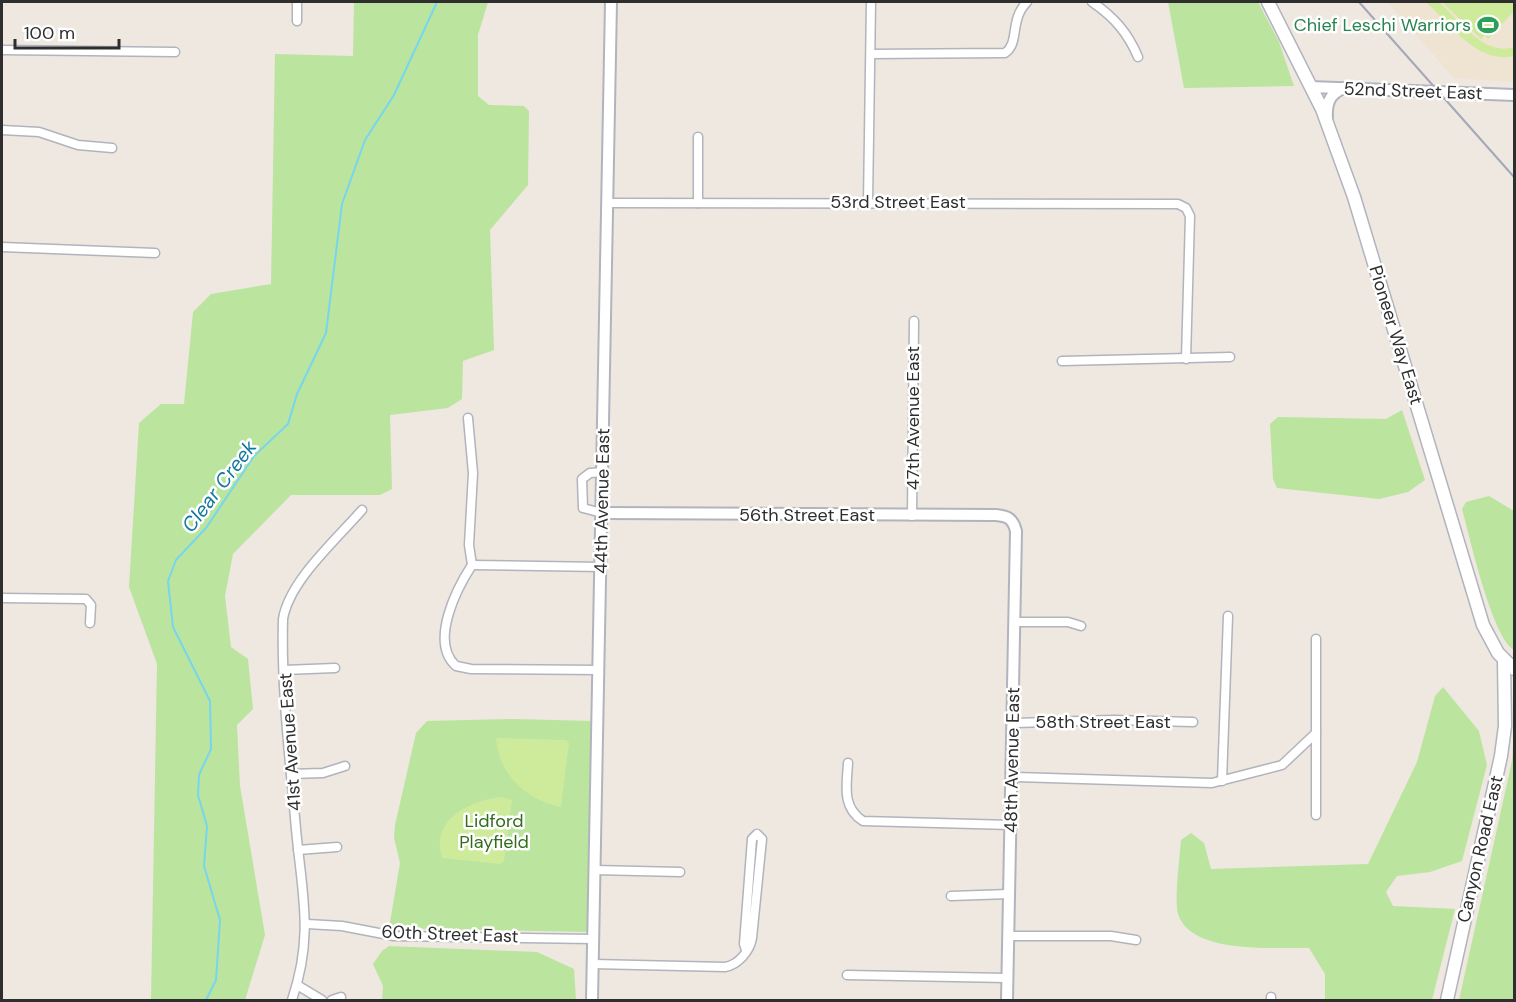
<svg xmlns="http://www.w3.org/2000/svg" width="1516" height="1002" font-family="'DM Sans',sans-serif">
<style>
.education{fill:#efe3d1}
.green{fill:#bbe49f}
.pitch{fill:#ceea9b}
.lines{fill:none;stroke-linecap:round;stroke-linejoin:round}
.stream{stroke:#76d6ee;stroke-width:2}
.minor-casing{stroke:#b1b4bd;stroke-width:11}
.tertiary-casing{stroke:#b1b4bd;stroke-width:14}
.secondary-casing{stroke:#b1b4bd;stroke-width:15}
.minor{stroke:#fff;stroke-width:8}
.tertiary{stroke:#fff;stroke-width:10}
.secondary{stroke:#fff;stroke-width:12}
.rail{stroke:#a3a7b7;stroke-width:2}
.labels{text-anchor:middle;dominant-baseline:central;stroke-width:5;stroke-linejoin:round;paint-order:stroke}
.leisure-label{font-size:18px;fill:#27864d;stroke:#fff;text-anchor:end}
.street-label{font-size:18px;fill:#2e2e2e;stroke:#fff}
.park-label{font-size:18px;fill:#326c1c;stroke:#fff}
.water-label{font-size:20px;font-style:italic;fill:#1077a0;stroke:#fff}
</style>
<rect width="100%" height="100%" fill="#eee8e1"/>
<path class="education" d="M1388,2H1514V82L1454,78Z"/>
<g class="green">
<path d="M354,2H488L478,35V96L489,105L524,106L529,111L528,185L490,230L494,350L463,361L462,399L448,408L390,415L392,489L380,495H291L233,554L225,596L231,647L248,659L253,709L237,725L240,786L265,935L245,1000H151L157,664L129,587L139,423L161,404H184L193,312L211,294L271,284L275,54L353,56Z"/>
<path d="M1168,2H1258L1279,42L1294,86L1184,88Z"/>
<path d="M1402,410L1425,480L1408,492L1379,499L1277,488L1273,479L1270,424L1278,417L1386,419Z"/>
<path d="M1489,496L1514,511V650C1492,637 1470,538 1462,509L1466,502Z"/>
<path d="M1443,687L1479,731L1487,765L1462,861L1430,872L1397,876L1386,892L1393,906L1455,909L1432,1000H1325V974L1309,948C1275,947 1191,955 1178,914C1174,902 1180,855 1181,840L1191,833L1204,843L1211,869L1368,864L1417,762L1435,696Z"/>
<path d="M513,719L593,721L589,932L389,928L400,863L394,838L395,825L416,733L427,721Z"/>
<path d="M1514,729V1000H1459L1512,761Z"/>
<path d="M389,946L537,952L574,969L576,1000H382L383,986L373,964L382,951Z"/>
</g>
<g class="pitch">
<path d="M1426,2H1439C1459,20 1484,57 1514,47V56C1478,65 1450,24 1426,2Z"/>
<path d="M1442,2H1514V11L1488,39L1485,35L1481,39Z"/>
<path d="M496,738L566,740L569,743L561,807C526,800 499,775 496,738Z"/>
<path d="M501,797L512,800L504,861L500,864L442,858C430,819 469,801 501,797Z"/>
</g>
<g class="lines">
<path class="stream" d="M206,1000L216,980L220,920L204,866L207,826L198,795L199,775L211,749L210,701L173,627L168,581L176,560L206,528L254,456L288,424L297,394L326,333L342,204L365,140L394,95L437,2"/>
<defs>
<g id="minor">
<path d="M1092,2C1114,17 1128,33 1138,57"/>
<path d="M297,21V2"/>
<path d="M2,50L175,52"/>
<path d="M871,54L1005,53C1020,43 1009,20 1027,2"/>
<path d="M2,130L39,132L78,145L112,148"/>
<path d="M608,203L1178,204L1186,208L1190,216L1186,359"/>
<path d="M698,203V137"/>
<path d="M868,203L871,2"/>
<path d="M2,247L155,253"/>
<path d="M1062,361L1230,357"/>
<path d="M468,418L473,473L469,545L472,565"/>
<path d="M602,513L583,508L582,479L590,473L603,472"/>
<path d="M912,516L914,321"/>
<path d="M472,565C457,588 429,642 456,666L471,669L599,670"/>
<path d="M472,565L601,567"/>
<path d="M2,598L86,599L91,605L90,623"/>
<path d="M1015,622H1068L1081,626"/>
<path d="M1316,639V815"/>
<path d="M284,670L335,668"/>
<path d="M1013,723L1113,720L1193,722"/>
<path d="M848,763C847,784 841,807 863,821L1011,825"/>
<path d="M291,774L323,773L345,766"/>
<path d="M1012,777L1212,783L1282,765L1316,733"/>
<path d="M1222,781L1228,616"/>
<path d="M298,850L337,847"/>
<path d="M594,870L680,872"/>
<path d="M951,896L1009,894"/>
<path d="M307,924L342,926L394,936L593,939"/>
<path d="M1008,936H1111L1136,940"/>
<path d="M593,964L725,967C738,965 750,951 752,938L762,839L757,834L752,839L744,944L746,950"/>
<path d="M847,975L1007,978"/>
<path d="M297,985L322,1000"/>
<path d="M292,1000C314,935 302,894 296,829C290,760 281,688 283,619C289,581 337,539 362,510"/>
<path d="M332,1000L341,997"/>
<path d="M1271,1000V997"/>
</g>
<g id="tertiary">
<path d="M1311,87L1514,95"/>
<path d="M1327,121C1326,105 1328,94 1344,88"/>
<path d="M602,513L996,515C1008,516 1013,519 1016,531L1007,1000"/>
<path d="M592,1000L611,2"/>
</g>
<g id="secondary">
<path d="M1268,2L1322,109L1354,197L1483,625L1498,653L1514,669"/>
<path d="M1447,1000L1501,756L1505,726L1504,661"/>
</g>
</defs>
<use href="#minor" class="minor-casing"/>
<use href="#tertiary" class="tertiary-casing"/>
<use href="#secondary" class="secondary-casing"/>
<use href="#minor" class="minor"/>
<use href="#tertiary" class="tertiary"/>
<use href="#secondary" class="secondary"/>
<path class="rail" d="M1359,2L1514,177"/>
</g>
<defs>
<symbol id="stadium-bare" viewBox="-9 -9 18 18"><path d="M0-5a6.5 5 0 1 0 0 10a6.5 5 0 1 0 0-10ZM-3.5-1.8h7v3.6h-7Z" fill="#2e9e5b" stroke="#fff" stroke-width="2.5" paint-order="stroke"/></symbol>
</defs>
<g fill-rule="evenodd">
<use href="#stadium-bare" x="1473" y="10" width="30" height="30"/>
</g>
<g class="labels">
<g class="leisure-label">
<text x="1471" y="25">Chief Leschi Warriors</text>
</g>
<g class="street-label">
<text transform="translate(1413 91) rotate(2)">52nd Street East</text>
<text x="898" y="202">53rd Street East</text>
<text transform="translate(1396 335) rotate(73)">Pioneer Way East</text>
<text transform="translate(913 418) rotate(-90)">47th Avenue East</text>
<text transform="translate(602 501) rotate(-89)">44th Avenue East</text>
<text x="807" y="515">56th Street East</text>
<text x="1103" y="722">58th Street East</text>
<text transform="translate(290 742) rotate(-94)">41st Avenue East</text>
<text transform="translate(1012 760) rotate(-89)">48th Avenue East</text>
<text transform="translate(1480 849) rotate(-77)">Canyon Road East</text>
<text transform="translate(450 934) rotate(2)">60th Street East</text>
</g>
<g class="park-label">
<text x="494" y="821">Lidford<tspan x="494" dy="21">Playfield</tspan></text>
</g>
<g class="water-label">
<text transform="translate(219 486) rotate(-53)">Clear Creek</text>
</g>
</g>
<rect width="1516" height="1002" fill="none" stroke="#2e2e2e" stroke-width="6"/>
<path d="M15 39v9h104v-9" fill="none" stroke="#2e2e2e" stroke-width="3"/>
<text x="24" y="39" font-size="18" fill="#2e2e2e" stroke="#ffffff" stroke-width="4.5" paint-order="stroke">100 m</text>
</svg>
